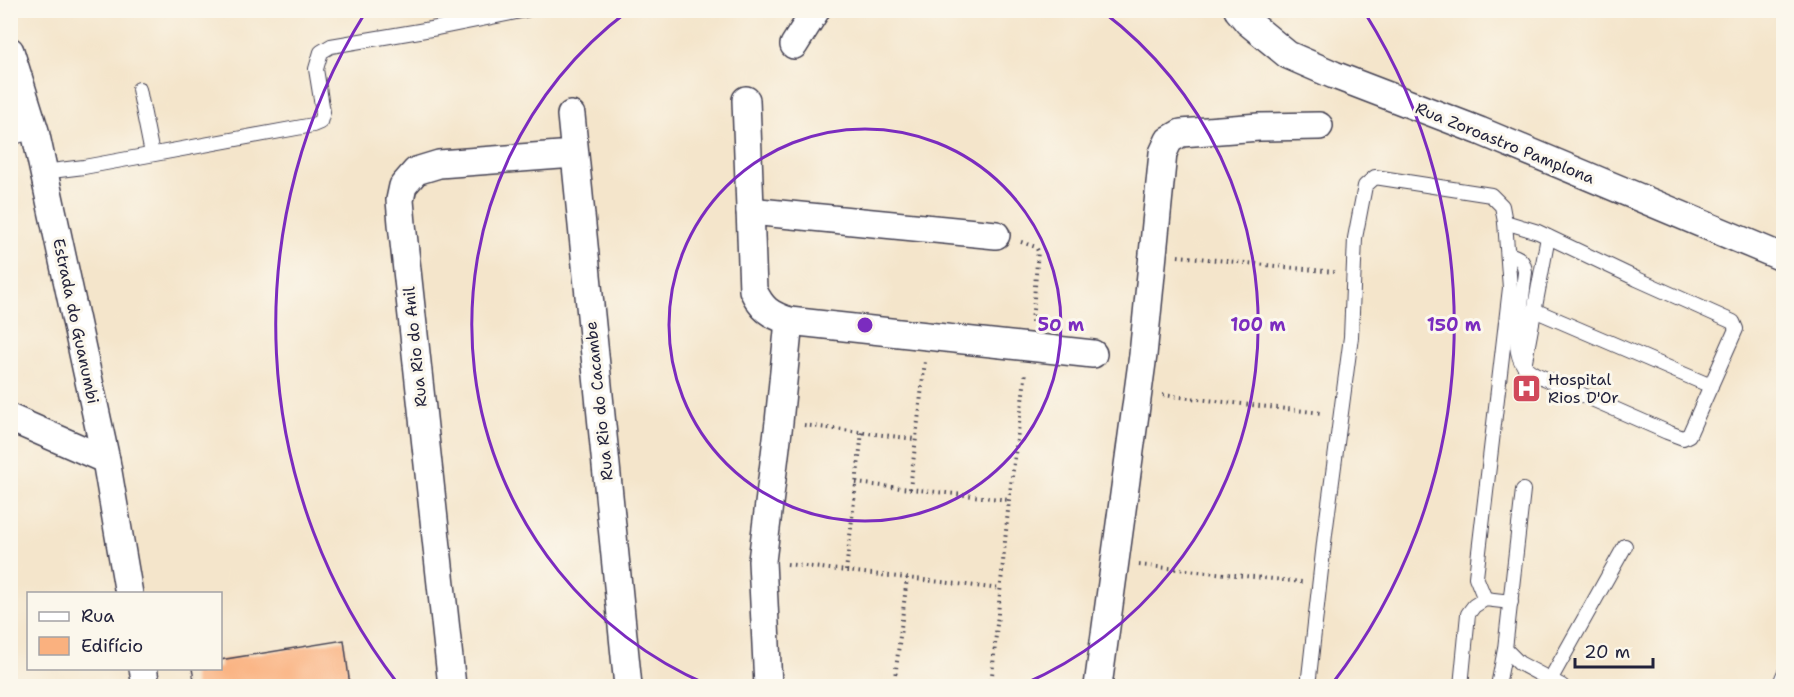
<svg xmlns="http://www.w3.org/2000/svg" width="1794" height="697" font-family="'Shantell Sans',sans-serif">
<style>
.building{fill:#fab17f}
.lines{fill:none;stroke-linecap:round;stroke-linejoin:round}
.lane-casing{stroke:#423f51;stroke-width:16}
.street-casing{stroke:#423f51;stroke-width:30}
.path{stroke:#423f51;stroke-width:4;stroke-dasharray:1.5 4.5;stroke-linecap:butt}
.lane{stroke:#fff;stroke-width:14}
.street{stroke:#fff;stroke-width:27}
.ring{fill:none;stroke:#7b2cbf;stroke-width:3}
.labels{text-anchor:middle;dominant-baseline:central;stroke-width:6;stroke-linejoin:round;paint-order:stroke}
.street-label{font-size:16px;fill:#22223b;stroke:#fbf7ec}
.poi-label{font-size:16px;fill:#22223b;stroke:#fbf7ec;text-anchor:start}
.centre{fill:#7b2cbf;stroke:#fbf7ec;stroke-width:3}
.ring-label{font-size:18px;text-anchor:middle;font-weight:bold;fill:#7b2cbf;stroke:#fbf7ec;stroke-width:6;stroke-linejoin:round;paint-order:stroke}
</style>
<rect width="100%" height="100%" fill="#fbf7ec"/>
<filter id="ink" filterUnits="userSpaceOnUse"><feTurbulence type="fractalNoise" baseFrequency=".0167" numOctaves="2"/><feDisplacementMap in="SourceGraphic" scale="12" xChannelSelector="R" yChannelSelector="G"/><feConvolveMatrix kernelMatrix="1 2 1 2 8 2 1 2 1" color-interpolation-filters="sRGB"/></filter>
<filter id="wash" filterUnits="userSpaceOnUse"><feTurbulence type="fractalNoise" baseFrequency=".008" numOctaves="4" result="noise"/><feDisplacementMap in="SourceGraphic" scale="24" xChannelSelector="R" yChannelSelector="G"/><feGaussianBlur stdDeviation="1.35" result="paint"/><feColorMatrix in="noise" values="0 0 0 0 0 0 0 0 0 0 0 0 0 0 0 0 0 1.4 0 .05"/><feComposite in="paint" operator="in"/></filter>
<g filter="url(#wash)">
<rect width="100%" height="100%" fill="#f4e5cb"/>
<g id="blocks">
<path class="building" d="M344,640L350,686H195L192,668H220V660Z"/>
</g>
</g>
<g filter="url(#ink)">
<use href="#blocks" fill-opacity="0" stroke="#423f51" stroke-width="1.5"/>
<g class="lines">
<defs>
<g id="lane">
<path d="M139,89L152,154"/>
<path d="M10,138L35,131"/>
<path d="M43,172L84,167L313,125L320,122L323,112L316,69L321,52L331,46L437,28L526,10"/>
<path d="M1505,222L1538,232L1637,279L1733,322L1736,329L1689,435L1683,438L1667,432L1535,374C1521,367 1517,356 1517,341L1525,272C1524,259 1518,257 1508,254"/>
<path d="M1534,310L1711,386"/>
<path d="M1524,366L1548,237"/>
<path d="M1523,490L1505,649L1519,663L1562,686"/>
<path d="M1550,680L1625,546"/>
<path d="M1308,686L1325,534L1351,337L1355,238L1365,186L1375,177L1491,195L1502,206L1505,222L1510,288L1476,577L1485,599"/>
<path d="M1461,686L1468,614L1474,606L1485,599L1511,602"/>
<path d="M1498,686L1505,649"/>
<path d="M1779,686L1784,674"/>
</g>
<g id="street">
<path d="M1238,10L1248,22L1288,55L1334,75L1480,131L1784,258"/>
<path d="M794,45L816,10"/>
<path d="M10,51L35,131L106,460L129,594"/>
<path d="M746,100L753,290C762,309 769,314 789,321L1093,354"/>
<path d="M571,115L628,686"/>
<path d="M750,211L996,235"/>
<path d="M10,418L106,460"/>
<path d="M143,668L146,686"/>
<path d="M452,686L402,224L400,200L403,186L416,171L439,164L574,154"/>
<path d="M768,686L762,561L779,422L789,321"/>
<path d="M1098,686L1143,355L1163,153L1169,140L1181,133L1259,127L1319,126"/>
</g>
</defs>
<use href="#lane" class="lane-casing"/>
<use href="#street" class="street-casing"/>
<g class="path">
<path d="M1021,242L1036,247L1038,251L1032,322"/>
<path d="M1178,256L1334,272"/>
<path d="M1163,395L1322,413"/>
<path d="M804,425L915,439"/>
<path d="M856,483L1009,500"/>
<path d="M910,489L925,361"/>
<path d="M787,564L1001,589"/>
<path d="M1139,565L1302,582"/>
<path d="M846,571L862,432"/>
<path d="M894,686L907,578"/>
<path d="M991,686L1009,500L1026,371"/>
</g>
<use href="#lane" class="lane"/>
<use href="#street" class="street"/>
</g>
</g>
<g class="ring">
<circle cx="865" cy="325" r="196"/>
<path d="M708 685A393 393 0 0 1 628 11M1102 11A393 393 0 0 1 1022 685"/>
<path d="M398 684A589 589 0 0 1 365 13M1365 13A589 589 0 0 1 1332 684"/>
</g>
<defs>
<symbol id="hospital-square" viewBox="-11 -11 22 22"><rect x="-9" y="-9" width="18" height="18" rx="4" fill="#d1495b" stroke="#fbf7ec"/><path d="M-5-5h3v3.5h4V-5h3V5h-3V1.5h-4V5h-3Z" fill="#fff"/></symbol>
</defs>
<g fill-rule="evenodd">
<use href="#hospital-square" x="1510" y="372" width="33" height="33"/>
</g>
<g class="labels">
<g class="street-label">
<text transform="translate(1505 143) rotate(22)">Rua Zoroastro Pamplona</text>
<text transform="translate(76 321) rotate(78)">Estrada do Guanumbi</text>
<text transform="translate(415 347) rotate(-96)">Rua Rio do Anil</text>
<text transform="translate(599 401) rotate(-96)">Rua Rio do Cacambe</text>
</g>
<g class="poi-label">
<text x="1548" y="379">Hospital<tspan x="1548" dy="18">Rios D'Or</tspan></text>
</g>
</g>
<circle cx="865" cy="325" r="9" class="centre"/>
<g class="ring-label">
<text x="1061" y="331">50 m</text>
<text x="1258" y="331">100 m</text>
<text x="1454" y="331">150 m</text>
</g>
<rect width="1794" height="697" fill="none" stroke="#fbf7ec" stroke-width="36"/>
<rect x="27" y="592" width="195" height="78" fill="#fbf7ec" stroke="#a4a2a5" stroke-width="1.5"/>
<rect x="39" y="612" width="30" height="9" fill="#ffffff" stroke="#a4a2a5" stroke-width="1.5"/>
<text x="81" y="622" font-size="18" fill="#22223b">Rua</text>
<rect x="39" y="637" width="30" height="18" fill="#fab17f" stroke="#a4a2a5" stroke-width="1.5"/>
<text x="81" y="652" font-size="18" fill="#22223b">Edifício</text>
<path d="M1575 658v9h78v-9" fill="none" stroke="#22223b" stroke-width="3"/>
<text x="1584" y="658" font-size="18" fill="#22223b" stroke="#fbf7ec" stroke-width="4.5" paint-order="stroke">20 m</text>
</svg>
